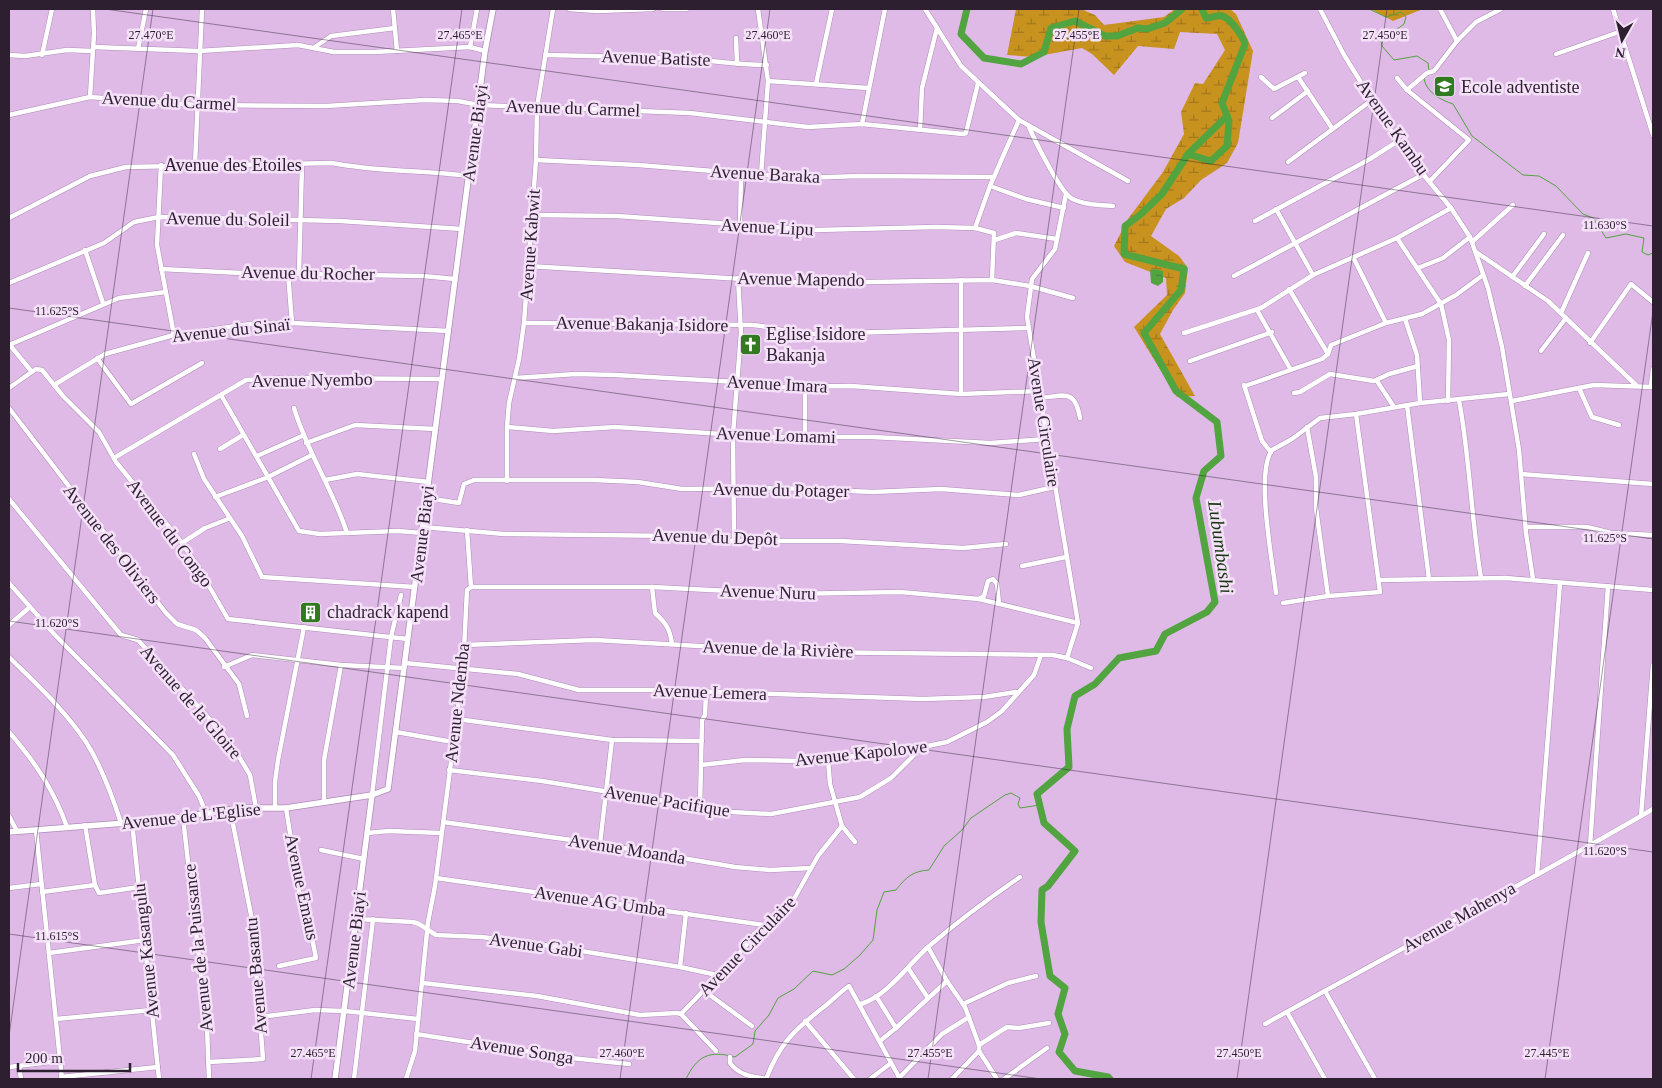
<svg xmlns="http://www.w3.org/2000/svg" width="1662" height="1088" font-family="'Times New Roman',serif">
<style>
.wetland{fill:url(#wetland-marsh)}
.water{fill:url(#water-ripples)}
.lines{fill:none;stroke-linecap:round;stroke-linejoin:round}
.stream{stroke:#51a43f;stroke-width:1}
.river{stroke:#51a43f;stroke-width:7}
.minor-casing{stroke:#ae8bb6;stroke-width:5.5}
.tertiary-casing{stroke:#ae8bb6;stroke-width:7}
.minor{stroke:#fff;stroke-width:4.5}
.tertiary{stroke:#fff;stroke-width:5.5}
.ticks{fill:none;stroke:#2d1f30;stroke-width:1;stroke-opacity:0.45}
.labels{text-anchor:middle;dominant-baseline:central;stroke-width:5;stroke-linejoin:round;paint-order:stroke}
.street-label{font-size:18px;fill:#2d1f30;stroke:#f5e2f9}
.poi-label{font-size:18px;fill:#2d1f30;stroke:#f5e2f9;text-anchor:start}
.water-label{font-size:19px;font-style:italic;fill:#16360f;stroke:#f5e2f9}
.ticks-label{font-size:12px;text-anchor:middle;fill:#2d1f30;stroke:#f5e2f9;stroke-width:5;stroke-linejoin:round;paint-order:stroke}
</style>
<defs>
<pattern id="wetland-marsh" width="20" height="14" patternUnits="userSpaceOnUse" patternTransform="scale(1.25)"><rect width="20" height="14" fill="#c8921f"/><path d="M1 5h8M5 5V1M11 12h8M15 12V8" fill="none" stroke="#a3771c"/></pattern>
<pattern id="water-ripples" width="26" height="14" patternUnits="userSpaceOnUse" patternTransform="scale(1.25)"><rect width="26" height="14" fill="#51a43f"/><path d="M2 4q2-2 4 0t4 0M15 11q2-2 4 0t4 0" fill="none" stroke="#448535"/></pattern>
</defs>
<rect width="100%" height="100%" fill="#dfbae7"/>
<g class="wetland">
<path d="M1016,9H1081L1095,15L1104,25L1164,17L1175,9H1230L1236,14L1253,51L1238,143L1227,163L1201,180L1184,198L1166,209L1151,236L1179,256L1188,268L1185,293L1173,310L1160,334L1195,396L1177,397L1134,327L1167,295L1166,278L1125,262L1114,246L1128,219L1163,172L1184,134L1181,112L1195,83L1203,84L1225,50L1217,34L1180,32L1174,49L1138,46L1114,75L1092,54L1082,48L1033,57L1007,55Z"/>
<path d="M1371,9H1423L1393,21Z"/>
</g>
<path class="water" d="M1155,269L1163,271V282L1158,286L1151,283L1150,270Z"/>
<g class="lines">
<g class="stream">
<path d="M1369,9L1386,17L1401,12L1406,17L1404,24L1381,41L1382,46L1394,60L1417,56L1428,63L1429,71"/>
<path d="M1426,76L1424,79C1427,93 1441,100 1453,104L1472,136L1523,175L1539,176L1556,186L1583,214L1593,218L1606,238L1626,234L1644,238L1642,252L1648,255L1653,253"/>
<path d="M686,1079C697,1056 709,1050 735,1057L753,1044L755,1031L769,1015L778,998L794,989L813,971L832,975L844,969L860,955L873,940L877,910L884,892L896,890C906,877 913,871 929,870L944,846L962,830L971,818L1005,795L1011,793L1020,798L1018,804L1020,808L1040,805"/>
</g>
<g class="river">
<path d="M967,9L961,34L984,58L1021,64L1044,52L1051,28L1075,21L1105,36H1117L1138,28L1147,29L1165,23L1182,9"/>
<path d="M1188,154L1227,116"/>
<path d="M1110,1079L1108,1077L1075,1071L1059,1052L1065,1034L1058,1014L1065,988L1050,976L1041,922L1042,890L1048,886L1075,851L1044,823L1037,794L1069,767L1067,729L1075,696L1095,684L1119,658L1156,651L1165,634L1207,612L1215,602L1196,498L1204,471L1221,456L1217,422L1176,391L1144,333L1181,290L1184,269L1124,254L1125,226L1140,215L1162,194L1188,154L1211,161L1227,146L1229,121L1222,103L1245,44C1243,36 1230,18 1222,16C1217,15 1211,18 1206,18L1202,9"/>
</g>
<defs>
<g id="minor">
<path d="M393,9L397,51"/>
<path d="M569,9L597,11L653,9"/>
<path d="M663,9H687"/>
<path d="M758,9L768,81L761,175"/>
<path d="M925,9L961,66L1019,120L1128,181"/>
<path d="M1320,9L1344,55L1388,126L1412,161L1451,208L1470,237L1488,288L1502,347L1519,450L1526,533L1533,579"/>
<path d="M1440,9L1457,41"/>
<path d="M1613,9L1653,135"/>
<path d="M736,38L737,64"/>
<path d="M93,47L199,51L298,45L334,52H374L470,47L485,51"/>
<path d="M315,47L331,36L395,28"/>
<path d="M470,47L477,9"/>
<path d="M138,49L146,9"/>
<path d="M1556,54L1619,32"/>
<path d="M9,55L25,56L67,50L93,51"/>
<path d="M42,55L52,9"/>
<path d="M545,55C595,56 644,57 694,60C719,61 742,65 767,65"/>
<path d="M1261,77L1274,89L1305,73"/>
<path d="M1298,77L1332,128"/>
<path d="M1397,78L1407,90L1469,140L1430,181"/>
<path d="M768,81L868,88"/>
<path d="M816,84L832,9"/>
<path d="M1407,90L1427,73L1434,71L1457,41L1476,22L1501,9"/>
<path d="M90,97L94,34L93,9"/>
<path d="M9,115L90,97L197,105L326,106L425,100L458,101L479,105L690,113L808,127L862,124L963,134L966,133L978,83"/>
<path d="M1272,118L1308,91"/>
<path d="M862,124L885,9"/>
<path d="M1029,127C1035,141 1060,191 1071,198C1083,205 1100,205 1113,206"/>
<path d="M920,130L922,88L937,28"/>
<path d="M536,160L638,165L802,178L860,176L993,177"/>
<path d="M1288,162L1372,100"/>
<path d="M195,164L202,9"/>
<path d="M161,165L157,245L174,335"/>
<path d="M990,186L1026,199L1064,208"/>
<path d="M1066,194L1055,249L1032,279L1027,317L1078,623L1067,658"/>
<path d="M1276,209L1313,275"/>
<path d="M532,215L617,216L816,230L936,227L975,228L994,233L992,280"/>
<path d="M9,218L90,176L126,167L332,163C377,172 424,170 469,176"/>
<path d="M1255,221L1370,159L1398,141"/>
<path d="M740,226L741,173"/>
<path d="M975,228L990,186L1019,120"/>
<path d="M1397,238L1441,304L1449,340L1448,401"/>
<path d="M995,240L1016,233L1057,239"/>
<path d="M1472,242L1513,205"/>
<path d="M85,250L103,303"/>
<path d="M1476,252L1548,301L1636,385"/>
<path d="M1353,257L1386,323"/>
<path d="M528,266L808,283L992,280L1030,286L1073,298"/>
<path d="M1418,268L1443,258L1470,237"/>
<path d="M161,269L242,273L423,276L455,279"/>
<path d="M299,272L302,165"/>
<path d="M288,273L292,323"/>
<path d="M1234,276L1424,174"/>
<path d="M1512,277L1544,234"/>
<path d="M9,283L104,243L134,222L159,217L340,221L462,229"/>
<path d="M1525,286L1563,235"/>
<path d="M1289,289L1328,354"/>
<path d="M1257,310L1291,370"/>
<path d="M1561,313L1588,253"/>
<path d="M1405,319L1417,355L1420,403"/>
<path d="M524,323L752,325C772,326 789,334 809,334L1028,328"/>
<path d="M1184,333L1261,308L1313,275L1397,238L1451,208"/>
<path d="M1590,343L1631,284L1653,302"/>
<path d="M9,344L32,372"/>
<path d="M9,345L119,298L166,292"/>
<path d="M1541,351L1566,318"/>
<path d="M97,358L131,404L202,363"/>
<path d="M1190,361L1272,332"/>
<path d="M515,378L576,374L616,375L736,382L778,387L851,386L961,394L1039,391"/>
<path d="M1377,381L1394,407"/>
<path d="M54,385L105,354L174,335L250,324L292,323L449,331"/>
<path d="M1244,385L1262,441L1271,452"/>
<path d="M1245,386L1322,359L1328,354L1331,345L1386,323L1422,314L1456,295L1483,275"/>
<path d="M1651,386L1653,369"/>
<path d="M9,388L36,369L42,370L63,396L99,432L116,462L182,543L198,567L228,619L408,639"/>
<path d="M1579,388L1592,417L1619,425"/>
<path d="M1294,393L1300,392L1330,374L1374,381L1389,374L1418,366"/>
<path d="M961,394V280"/>
<path d="M221,395L299,531L320,534L398,531L422,533"/>
<path d="M1040,398C1064,396 1075,388 1080,418"/>
<path d="M1459,400C1470,459 1471,518 1481,578"/>
<path d="M1512,401L1594,385L1653,387"/>
<path d="M1407,405L1429,579"/>
<path d="M9,408L166,613L177,624L196,630L205,638L239,684L247,716"/>
<path d="M294,408C307,452 333,489 347,533"/>
<path d="M507,427L553,431L615,427L769,437H872L990,443L1046,439"/>
<path d="M1307,427L1316,477V508L1328,596"/>
<path d="M805,437V388"/>
<path d="M306,443L355,425L436,429"/>
<path d="M220,449L243,435"/>
<path d="M194,454L204,479L242,536L262,577L415,587"/>
<path d="M257,456L302,436"/>
<path d="M114,458L246,380L286,378L442,379"/>
<path d="M1522,474L1653,484"/>
<path d="M325,480L357,474L429,482"/>
<path d="M507,481V427L509,403L519,359L524,323L536,160L537,107L553,9"/>
<path d="M215,497L266,478L312,455"/>
<path d="M427,498L459,503L464,484L474,480H594L638,482L682,489L780,488L873,492L941,489L1019,495L1054,487"/>
<path d="M9,499L121,635L138,640L224,735L238,755L250,775L256,808"/>
<path d="M423,527L504,534L678,536L712,541H841L963,548L1006,544"/>
<path d="M1526,527H1587L1611,533L1653,535"/>
<path d="M734,539L733,434L741,333L738,278"/>
<path d="M182,543L205,528L228,519"/>
<path d="M1022,566L1066,557"/>
<path d="M1379,580L1506,578L1653,590"/>
<path d="M9,583L54,634L173,755L199,796L206,813"/>
<path d="M471,587H652L789,594L900,592L979,599L1078,623"/>
<path d="M652,587L655,613C666,623 670,629 672,644"/>
<path d="M1276,593C1273,563 1255,473 1272,450L1292,439L1320,418L1356,414L1420,403L1509,394"/>
<path d="M979,599L984,596L988,581L993,579L997,584L999,604"/>
<path d="M1283,603L1328,596L1380,592L1356,414"/>
<path d="M9,625L30,607"/>
<path d="M464,645L595,640L804,652L1053,655L1067,658L1091,668"/>
<path d="M9,657C35,683 65,710 86,742C102,767 112,795 121,823"/>
<path d="M405,663L518,674L579,690H662L923,699L984,697L1016,692"/>
<path d="M224,667L252,655L341,665L404,668"/>
<path d="M457,719L612,740L702,741"/>
<path d="M9,732C35,762 54,790 67,827"/>
<path d="M396,732L453,742"/>
<path d="M828,759L830,784L842,826L855,842"/>
<path d="M701,765L745,760L806,761L903,751L947,742L987,722L1002,711L1034,675L1041,655"/>
<path d="M449,770L542,781L732,812L771,814L860,797L891,778L920,749"/>
<path d="M372,795L391,637L401,595"/>
<path d="M324,802V760L341,665"/>
<path d="M700,806L702,720L705,715L706,693"/>
<path d="M275,808V782L278,760L304,627"/>
<path d="M9,816L17,831"/>
<path d="M1641,816L1653,665"/>
<path d="M183,818L207,1027L209,1079"/>
<path d="M132,822L159,1079"/>
<path d="M443,822L600,844L735,867L770,870L811,868"/>
<path d="M85,825L95,885"/>
<path d="M36,830L62,1079"/>
<path d="M367,833L389,831L441,833"/>
<path d="M600,844L612,740"/>
<path d="M1590,846L1608,586"/>
<path d="M321,850L364,859"/>
<path d="M1537,875L1560,583"/>
<path d="M436,878L764,925"/>
<path d="M9,888L41,884"/>
<path d="M42,892L95,885L99,893L139,887"/>
<path d="M357,919L413,922L419,924L436,935L482,937L544,945L680,967L717,975"/>
<path d="M928,947L947,981L965,1007L979,1045V1051L952,1079"/>
<path d="M49,953L145,940"/>
<path d="M279,966L316,958L306,908L300,896L286,808"/>
<path d="M680,967L686,913"/>
<path d="M908,968L928,998"/>
<path d="M423,983L537,996L640,1015L677,1013L681,1014L716,1051"/>
<path d="M703,990L752,1026"/>
<path d="M1325,991L1375,1079"/>
<path d="M876,996L896,1028L880,1041"/>
<path d="M861,1004C888,995 907,966 928,947C957,922 988,899 1020,877"/>
<path d="M963,1004L1008,983L1036,976"/>
<path d="M1287,1012L1325,1079"/>
<path d="M681,1014L744,948L754,934L771,920L777,911L790,906L818,856L842,826"/>
<path d="M260,1017L315,1010L345,1011L418,1019"/>
<path d="M56,1019L152,1010"/>
<path d="M805,1021L854,1079"/>
<path d="M1265,1024C1394,952 1525,884 1653,809"/>
<path d="M896,1028L947,981"/>
<path d="M416,1034L571,1058L629,1064"/>
<path d="M979,1045L1007,1027L1019,1028L1049,1023"/>
<path d="M979,1051L997,1079"/>
<path d="M730,1057V1063C740,1076 753,1077 767,1079"/>
<path d="M208,1062L263,1059L256,969L258,950L230,809"/>
<path d="M19,1066L21,1079"/>
<path d="M9,1067L59,1061"/>
<path d="M61,1077L158,1067"/>
<path d="M899,1078L942,1034L969,1017"/>
<path d="M354,1079L373,919"/>
<path d="M406,1079L415,1051L428,922L435,886L463,669L467,590L471,587L467,530"/>
<path d="M766,1079C780,1043 794,1030 825,1006C833,1000 840,992 849,986L900,1079"/>
<path d="M870,1079L891,1063"/>
<path d="M1004,1079L1047,1048"/>
</g>
<g id="tertiary">
<path d="M9,832L164,820L241,808H286L372,795L388,789L485,51L493,9"/>
<path d="M335,1079L372,795"/>
</g>
</defs>
<use href="#minor" class="minor-casing"/>
<use href="#tertiary" class="tertiary-casing"/>
<use href="#minor" class="minor"/>
<use href="#tertiary" class="tertiary"/>
</g>
<path class="ticks" d="M105,9L1653,226M9,308L1653,539M9,621L1653,852M9,934L1041,1079M9,1036L153,9M311,1079L462,9M620,1079L770,9M928,1079L1079,9M1237,1079L1387,9M1545,1079L1653,311"/>
<defs>
<symbol id="school-square" viewBox="-11 -11 22 22"><rect x="-9" y="-9" width="18" height="18" rx="4" fill="#317a20" stroke="#f5e2f9"/><path d="M0-5L7-2L0 1L-7-2ZM-4 1L0 2.5L4 1V4Q0 6-4 4Z" fill="#fff"/></symbol>
<symbol id="church-square" viewBox="-11 -11 22 22"><rect x="-9" y="-9" width="18" height="18" rx="4" fill="#317a20" stroke="#f5e2f9"/><path d="M-1.2-6h2.4v3.5h3.3v2.4h-3.3V6h-2.4V-.1h-3.3v-2.4h3.3Z" fill="#fff"/></symbol>
<symbol id="building-square" viewBox="-11 -11 22 22"><rect x="-9" y="-9" width="18" height="18" rx="4" fill="#317a20" stroke="#f5e2f9"/><path d="M-4-6H4V6H1V3H-1V6H-4ZM-2.5-4.3h1.7v1.8h-1.7ZM.8-4.3h1.7v1.8H.8ZM-2.5-1h1.7V.8h-1.7ZM.8-1h1.7V.8H.8Z" fill="#fff"/></symbol>
</defs>
<g fill-rule="evenodd">
<use href="#school-square" x="1432" y="74" width="25" height="25"/>
<use href="#church-square" x="738" y="332" width="25" height="25"/>
<use href="#building-square" x="298" y="600" width="25" height="25"/>
</g>
<g class="labels">
<g class="street-label">
<text transform="translate(656 58) rotate(2)">Avenue Batiste</text>
<text transform="translate(169 101) rotate(3)">Avenue du Carmel</text>
<text transform="translate(573 108) rotate(2)">Avenue du Carmel</text>
<text transform="translate(1393 127) rotate(55)">Avenue Kambu</text>
<text transform="translate(475 133) rotate(-82)">Avenue Biayi</text>
<text x="233" y="165">Avenue des Etoiles</text>
<text transform="translate(765 174) rotate(3)">Avenue Baraka</text>
<text transform="translate(228 219) rotate(1)">Avenue du Soleil</text>
<text transform="translate(767 227) rotate(3)">Avenue Lipu</text>
<text transform="translate(530 245) rotate(-86)">Avenue Kabwit</text>
<text transform="translate(308 273) rotate(1)">Avenue du Rocher</text>
<text transform="translate(801 279) rotate(1)">Avenue Mapendo</text>
<text transform="translate(642 324) rotate(1)">Avenue Bakanja Isidore</text>
<text transform="translate(231 330) rotate(-6)">Avenue du Sinaï</text>
<text transform="translate(312 380) rotate(-1)">Avenue Nyembo</text>
<text transform="translate(777 384) rotate(3)">Avenue Imara</text>
<text transform="translate(1044 422) rotate(81)">Avenue Circulaire</text>
<text transform="translate(776 435) rotate(2)">Avenue Lomami</text>
<text transform="translate(781 490) rotate(1)">Avenue du Potager</text>
<text transform="translate(170 533) rotate(53)">Avenue du Congo</text>
<text transform="translate(422 534) rotate(-83)">Avenue Biayi</text>
<text transform="translate(715 537) rotate(2)">Avenue du Depôt</text>
<text transform="translate(112 544) rotate(52)">Avenue des Oliviers</text>
<text transform="translate(768 592) rotate(2)">Avenue Nuru</text>
<text transform="translate(778 649) rotate(2)">Avenue de la Rivière</text>
<text transform="translate(710 692) rotate(2)">Avenue Lemera</text>
<text transform="translate(191 702) rotate(49)">Avenue de la Gloire</text>
<text transform="translate(457 703) rotate(-84)">Avenue Ndemba</text>
<text transform="translate(861 753) rotate(-6)">Avenue Kapolowe</text>
<text transform="translate(667 801) rotate(9)">Avenue Pacifique</text>
<text transform="translate(191 816) rotate(-6)">Avenue de L'Eglise</text>
<text transform="translate(627 849) rotate(9)">Avenue Moanda</text>
<text transform="translate(302 887) rotate(78)">Avenue Emaus</text>
<text transform="translate(600 901) rotate(8)">Avenue AG Umba</text>
<text transform="translate(1459 917) rotate(-29)">Avenue Mahenya</text>
<text transform="translate(354 940) rotate(-83)">Avenue Biayi</text>
<text transform="translate(536 945) rotate(8)">Avenue Gabi</text>
<text transform="translate(747 946) rotate(-46)">Avenue Circulaire</text>
<text transform="translate(198 948) rotate(-96)">Avenue de la Puissance</text>
<text transform="translate(146 951) rotate(-96)">Avenue Kasangulu</text>
<text transform="translate(256 976) rotate(-95)">Avenue Basantu</text>
<text transform="translate(522 1050) rotate(9)">Avenue Songa</text>
</g>
<g class="poi-label">
<text x="1461" y="87">Ecole adventiste</text>
<text x="766" y="334">Eglise Isidore<tspan x="766" dy="21">Bakanja</tspan></text>
<text x="327" y="612">chadrack kapend</text>
</g>
<g class="water-label">
<text transform="translate(1221 547) rotate(82)">Lubumbashi</text>
</g>
</g>
<g class="ticks-label">
<text x="151" y="39">27.470°E</text>
<text x="460" y="39">27.465°E</text>
<text x="768" y="39">27.460°E</text>
<text x="1077" y="39">27.455°E</text>
<text x="1385" y="39">27.450°E</text>
<text x="1605" y="229">11.630°S</text>
<text x="57" y="315">11.625°S</text>
<text x="1605" y="542">11.625°S</text>
<text x="57" y="627">11.620°S</text>
<text x="1605" y="855">11.620°S</text>
<text x="57" y="940">11.615°S</text>
<text x="313" y="1057">27.465°E</text>
<text x="622" y="1057">27.460°E</text>
<text x="930" y="1057">27.455°E</text>
<text x="1239" y="1057">27.450°E</text>
<text x="1547" y="1057">27.445°E</text>
</g>
<rect width="1662" height="1088" fill="none" stroke="#2d1f30" stroke-width="20"/>
<g transform="translate(1622 40) rotate(188)" stroke="#f5e2f9" stroke-width="4" paint-order="stroke">
<path d="M0-4L9 19L0 12L-9 19Z" fill="#2d1f30"/>
<text y="-8" font-size="14" font-weight="bold" text-anchor="middle" fill="#2d1f30">N</text>
</g>
<path d="M18 1063v8h112v-8" fill="none" stroke="#2d1f30" stroke-width="2.5"/>
<text x="25" y="1063" font-size="15" fill="#2d1f30" stroke="#f5e2f9" stroke-width="4" paint-order="stroke">200 m</text>
</svg>
